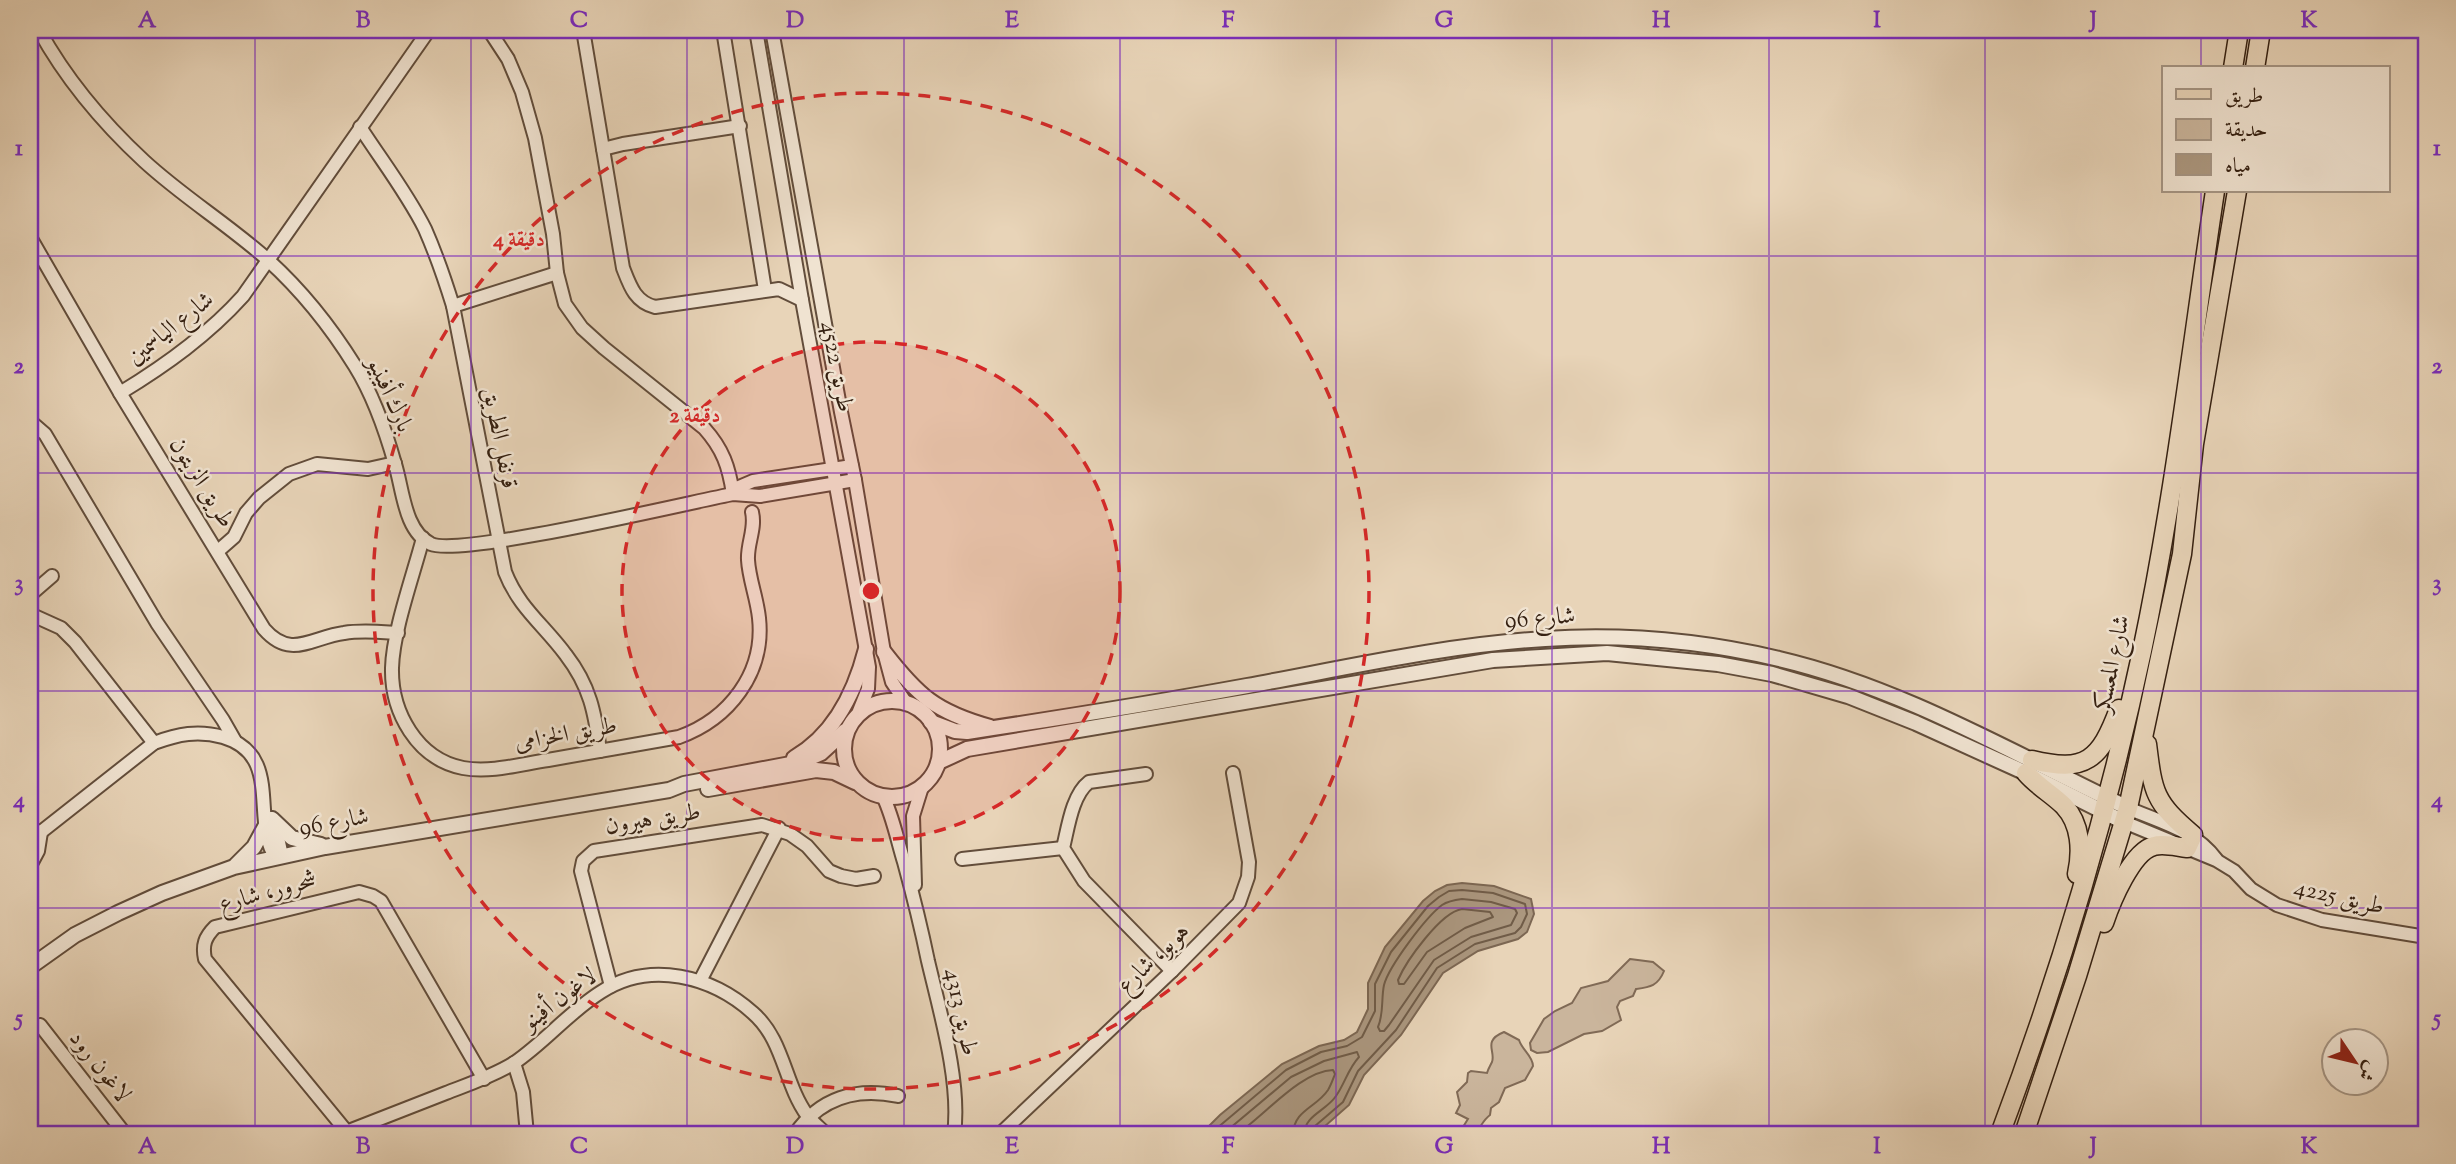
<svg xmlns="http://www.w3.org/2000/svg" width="2456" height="1164" font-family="'Sorts Mill Goudy',Amiri,serif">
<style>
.green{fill:#cab59c;stroke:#806a56;stroke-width:2}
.water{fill:#ab977f;stroke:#7c6753;stroke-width:2}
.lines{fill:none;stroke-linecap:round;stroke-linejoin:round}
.shore{stroke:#705c48;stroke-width:2}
.minor-casing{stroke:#624d3b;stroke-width:16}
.tertiary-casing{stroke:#624d3b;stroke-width:18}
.primary-casing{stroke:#352011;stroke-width:21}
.minor{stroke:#f0e3d1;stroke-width:12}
.tertiary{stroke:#f0e3d1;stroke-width:14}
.primary{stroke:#e8d4b8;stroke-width:18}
.grid{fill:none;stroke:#7b2cbf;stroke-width:2;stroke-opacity:0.55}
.ring{fill:none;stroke:#d62828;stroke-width:3.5;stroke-dasharray:12 9}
.labels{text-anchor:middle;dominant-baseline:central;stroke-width:5;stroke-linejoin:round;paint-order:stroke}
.street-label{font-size:24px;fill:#352011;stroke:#f0e3d1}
.centre{fill:#d62828;stroke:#f0e3d1;stroke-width:3.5}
.ring-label{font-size:21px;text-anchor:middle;font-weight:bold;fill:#d62828;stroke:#f0e3d1;stroke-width:5;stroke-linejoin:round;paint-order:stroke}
.neatline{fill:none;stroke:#7b2cbf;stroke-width:2.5}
.grid-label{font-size:23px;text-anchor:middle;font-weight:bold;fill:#7b2cbf}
</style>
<rect width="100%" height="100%" fill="#e8d4b8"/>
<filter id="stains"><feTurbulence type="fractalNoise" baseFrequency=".00286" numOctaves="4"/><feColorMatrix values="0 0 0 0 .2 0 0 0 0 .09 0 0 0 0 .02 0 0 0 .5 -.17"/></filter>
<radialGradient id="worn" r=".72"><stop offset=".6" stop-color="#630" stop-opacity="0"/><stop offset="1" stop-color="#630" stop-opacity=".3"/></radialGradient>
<g class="green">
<path d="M1630,959L1653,962L1664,971C1658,986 1650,987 1636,989L1633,996L1620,1001L1617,1007L1621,1020L1602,1031L1584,1034L1548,1052L1537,1053L1531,1050L1530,1043L1544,1019L1555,1011L1572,1003L1581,988L1608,981Z"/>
<path d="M1504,1032L1519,1040C1522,1050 1533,1056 1533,1066L1525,1080L1505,1088L1499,1102L1491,1108L1490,1115C1482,1121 1481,1128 1474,1134H1465L1463,1127L1468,1119L1456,1113L1460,1105L1457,1092L1467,1082L1468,1073L1471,1071L1487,1073C1488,1069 1490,1066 1492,1062C1496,1051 1482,1041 1504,1032Z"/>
</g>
<path class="water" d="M1462,883L1494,886L1531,899L1534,914L1527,932L1518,939L1478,951L1443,973L1401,1035L1364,1075L1349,1105L1316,1134H1193L1206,1129L1220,1115L1282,1064L1319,1046L1344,1040L1357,1032L1368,1009V983L1385,947L1423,901L1435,891L1447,885Z"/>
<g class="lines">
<g class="shore">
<path d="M1462,899L1491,902L1515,909L1517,913L1511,925L1471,937L1434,960L1389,1025L1384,1031H1380L1378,1027C1384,1013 1381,999 1384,985C1389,966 1426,917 1442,905C1448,901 1454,900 1462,899Z"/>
<path d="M1462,909L1490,912L1493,917L1465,928L1427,952L1404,984H1399L1398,980C1406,961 1441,912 1462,909Z"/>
<path d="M1210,1134L1286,1070L1321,1052L1347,1046L1362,1037L1375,1011V984L1391,952L1428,906L1439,897L1449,891L1462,890L1493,893L1525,904L1527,914L1521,927L1515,933L1475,944L1437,968L1396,1030L1358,1071L1343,1102L1315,1126L1312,1134"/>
<path d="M1223,1134L1291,1077L1324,1061L1357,1052L1359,1057C1348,1069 1345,1083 1336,1096C1326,1111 1305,1115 1304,1134"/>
<path d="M1237,1134C1264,1116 1301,1071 1333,1070L1335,1074C1333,1079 1331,1085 1328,1090C1316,1108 1294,1110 1293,1134"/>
</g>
<defs>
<g id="minor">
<path d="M39,30C66,79 103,123 144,161C183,197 229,225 268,260C301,290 332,329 355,366C373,395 386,432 395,464C403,489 404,531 431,544C460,557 687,503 733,494L760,496L855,480"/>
<path d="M489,30L508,59L522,92L535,138L553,234L557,273L565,304L582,328L604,348L704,428C723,449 729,467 733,494"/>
<path d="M583,30L623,268C630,286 635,302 655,307L779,289L802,300"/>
<path d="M723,30L765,290"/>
<path d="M756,30L802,300L869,667L868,689L859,711"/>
<path d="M772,30L841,412L855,480L884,652L892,682L906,703"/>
<path d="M360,127C382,161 407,193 425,229C436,254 445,280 453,306L505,572C519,608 544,625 566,655C590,686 595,713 600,751"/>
<path d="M603,149L623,144L740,126"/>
<path d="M30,237L120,393L264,629C291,660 312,637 344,633C362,630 380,632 398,633"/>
<path d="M453,306L557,273"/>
<path d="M120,393C166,365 208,335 243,296L429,30"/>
<path d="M30,421L45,434L157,623L223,720L235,741"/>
<path d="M733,494L739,487L753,481L852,466"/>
<path d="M423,538C413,576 393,631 392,668C391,712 417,759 463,768C491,773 521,764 548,760C592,752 635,745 679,737C729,719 765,673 759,618C757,598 749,579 748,560C747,543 756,529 752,512"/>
<path d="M218,551L234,537L246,513L259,498L289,474L317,464L368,469L395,463"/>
<path d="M30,595L52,576"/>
<path d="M30,614L61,628L75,642L154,743"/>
<path d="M1146,774L1089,782C1072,795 1068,828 1063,848L1084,881L1172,971"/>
<path d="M883,796C893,817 897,839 904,862C913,895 921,927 928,961C940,1012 961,1083 954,1134"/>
<path d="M2128,808C2160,822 2195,830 2216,859"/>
<path d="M271,818L277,833L282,856"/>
<path d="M2124,822L2216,860L2234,871L2251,889L2277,905L2322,920L2426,937"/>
<path d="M30,830L41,832L154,743C178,734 198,730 223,737C284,755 250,821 276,858"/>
<path d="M962,859L1063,848"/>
<path d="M30,866L38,851L41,832"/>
<path d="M915,885L913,816L922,787"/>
<path d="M700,981L779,828"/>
<path d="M611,986L581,871L583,861L594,851L762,825L790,834L807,846L829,871L841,876L856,879L874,876"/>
<path d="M40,1025L125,1134"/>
<path d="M514,1063L523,1092L527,1134"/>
<path d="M347,1132L205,959C202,945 205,937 215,927L359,892L373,896L381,901L484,1079"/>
<path d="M341,1134C376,1120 411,1107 446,1093C469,1084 493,1076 514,1063C545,1042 569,1012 601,992C650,960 712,976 753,1013C784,1040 784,1083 807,1115C812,1122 820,1128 826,1134"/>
<path d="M795,1134C820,1098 856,1087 898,1096"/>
<path d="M1000,1134L1172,971L1239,903L1248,877L1249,862L1233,773"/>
</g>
<g id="tertiary">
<path d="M884,652C918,696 936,712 990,727"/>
<circle cx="892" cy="749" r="48"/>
<path d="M931,722L955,731L967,732C1060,718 1154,703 1247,686C1345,668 1445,645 1545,639C1622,634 1703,641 1779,659C1903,688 2014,754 2128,808"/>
<path d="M794,758C834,735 855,692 866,649"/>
<path d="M941,761L967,749L1493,660L1607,653L1718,664L1772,674L1848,696L1916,723L2026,773L2124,822"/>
<path d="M708,789L816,770L834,772L855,782"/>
<path d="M272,819L292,838L321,845"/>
<path d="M236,865L254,847L266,825"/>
<path d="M30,967L75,935L118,913L162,893L234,867L325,847L669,790L684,784L801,762L821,753L845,731"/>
</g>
<g id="primary">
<path d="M2233,68L2239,30"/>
<path d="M2255,68L2261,30"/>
<path d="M2032,760C2086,773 2100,760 2119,709"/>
<path d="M2026,773C2037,786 2052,794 2064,806C2081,824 2082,851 2077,874"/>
<path d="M2104,923C2111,902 2132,851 2154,846C2164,843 2177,847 2187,848L2193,835C2154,802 2153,793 2147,744"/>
<path d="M2000,1134C2059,977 2107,816 2142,651C2174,499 2192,344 2215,191"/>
<path d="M2024,1134L2077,976L2128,808L2182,554L2194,444L2237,191"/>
</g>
</defs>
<use href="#minor" class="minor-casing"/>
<use href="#tertiary" class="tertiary-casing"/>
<use href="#primary" class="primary-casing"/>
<use href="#minor" class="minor"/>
<use href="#tertiary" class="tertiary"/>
<use href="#primary" class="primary"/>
</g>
<path class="grid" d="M255,30V1134M471,30V1134M687,30V1134M904,30V1134M1120,30V1134M1336,30V1134M1552,30V1134M1769,30V1134M1985,30V1134M2201,30V68M2201,191V1134M30,256H2426M30,473H2426M30,691H2426M30,908H2426"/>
<circle cx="871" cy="591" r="249" fill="#d62828" fill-opacity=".12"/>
<g class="ring">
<circle cx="871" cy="591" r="249"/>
<circle cx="871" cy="591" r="498"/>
</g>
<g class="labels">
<g class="street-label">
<text transform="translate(171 329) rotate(-38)">شارع الياسمين</text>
<text transform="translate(836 367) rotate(79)">طريق 4522</text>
<text transform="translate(389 395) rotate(66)">بارك أفينيو</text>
<text transform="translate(499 438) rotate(79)">قرنفل الطريق</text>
<text transform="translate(201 483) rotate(58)">طريق الزيتون</text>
<text transform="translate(1540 619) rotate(-4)">شارع 96</text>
<text transform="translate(2113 664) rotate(-78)">شارع المعسكر</text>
<text transform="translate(566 735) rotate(-10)">طريق الخزامى</text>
<text transform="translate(653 820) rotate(-9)">طريق هيرون</text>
<text transform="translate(334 823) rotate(-10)">شارع 96</text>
<text transform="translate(268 893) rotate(-15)">شحرور، شارع</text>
<text transform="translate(2339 898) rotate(13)">طريق 4225</text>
<text transform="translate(1154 959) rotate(-44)">هوبو، شارع</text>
<text transform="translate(560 1000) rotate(-37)">لاغون أفينو</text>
<text transform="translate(960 1012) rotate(78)">طريق 4313</text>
<text transform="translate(99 1067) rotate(52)">لاغون رود</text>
</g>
</g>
<circle cx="871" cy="591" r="10" class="centre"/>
<g class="ring-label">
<text x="519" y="246">4 دقيقة</text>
<text x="695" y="422">2 دقيقة</text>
</g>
<rect width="2456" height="1164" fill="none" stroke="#e8d4b8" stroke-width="77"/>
<rect x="2162" y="66" width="228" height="126" fill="#f0e3d1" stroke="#a59584" stroke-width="2"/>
<rect x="2176" y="89" width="35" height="10" fill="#e8d4b8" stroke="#a59584" stroke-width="2"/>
<text x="2225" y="102" font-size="21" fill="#352011">طريق</text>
<rect x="2176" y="119" width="35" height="21" fill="#cab59c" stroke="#a59584" stroke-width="2"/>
<text x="2225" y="136" font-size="21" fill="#352011">حديقة</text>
<rect x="2176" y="154" width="35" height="21" fill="#ab977f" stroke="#a59584" stroke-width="2"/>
<text x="2225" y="172" font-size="21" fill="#352011">مياه</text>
<g transform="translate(2355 1062) rotate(125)"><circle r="33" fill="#f0e3d1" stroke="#a59584" stroke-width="2"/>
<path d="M0-5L12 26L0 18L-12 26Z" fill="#8f2418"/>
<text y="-10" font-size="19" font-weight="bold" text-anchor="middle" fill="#352011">ش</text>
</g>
<rect x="38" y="38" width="2380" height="1088" class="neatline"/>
<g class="grid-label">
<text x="147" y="27">A</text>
<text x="363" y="27">B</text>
<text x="579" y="27">C</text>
<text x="795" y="27">D</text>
<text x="1012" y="27">E</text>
<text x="1228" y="27">F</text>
<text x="1444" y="27">G</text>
<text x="1661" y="27">H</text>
<text x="1877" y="27">I</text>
<text x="2093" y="27">J</text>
<text x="2309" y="27">K</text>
<text x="19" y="155">1</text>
<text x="2437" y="155">1</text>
<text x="19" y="373">2</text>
<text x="2437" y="373">2</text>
<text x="19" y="590">3</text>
<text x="2437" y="590">3</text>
<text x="19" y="807">4</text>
<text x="2437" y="807">4</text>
<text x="19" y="1025">5</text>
<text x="2437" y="1025">5</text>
<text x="147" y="1153">A</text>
<text x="363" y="1153">B</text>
<text x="579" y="1153">C</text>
<text x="795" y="1153">D</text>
<text x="1012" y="1153">E</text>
<text x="1228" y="1153">F</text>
<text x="1444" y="1153">G</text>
<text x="1661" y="1153">H</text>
<text x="1877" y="1153">I</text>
<text x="2093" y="1153">J</text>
<text x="2309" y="1153">K</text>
</g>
<rect width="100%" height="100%" filter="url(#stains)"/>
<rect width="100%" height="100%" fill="url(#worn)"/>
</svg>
